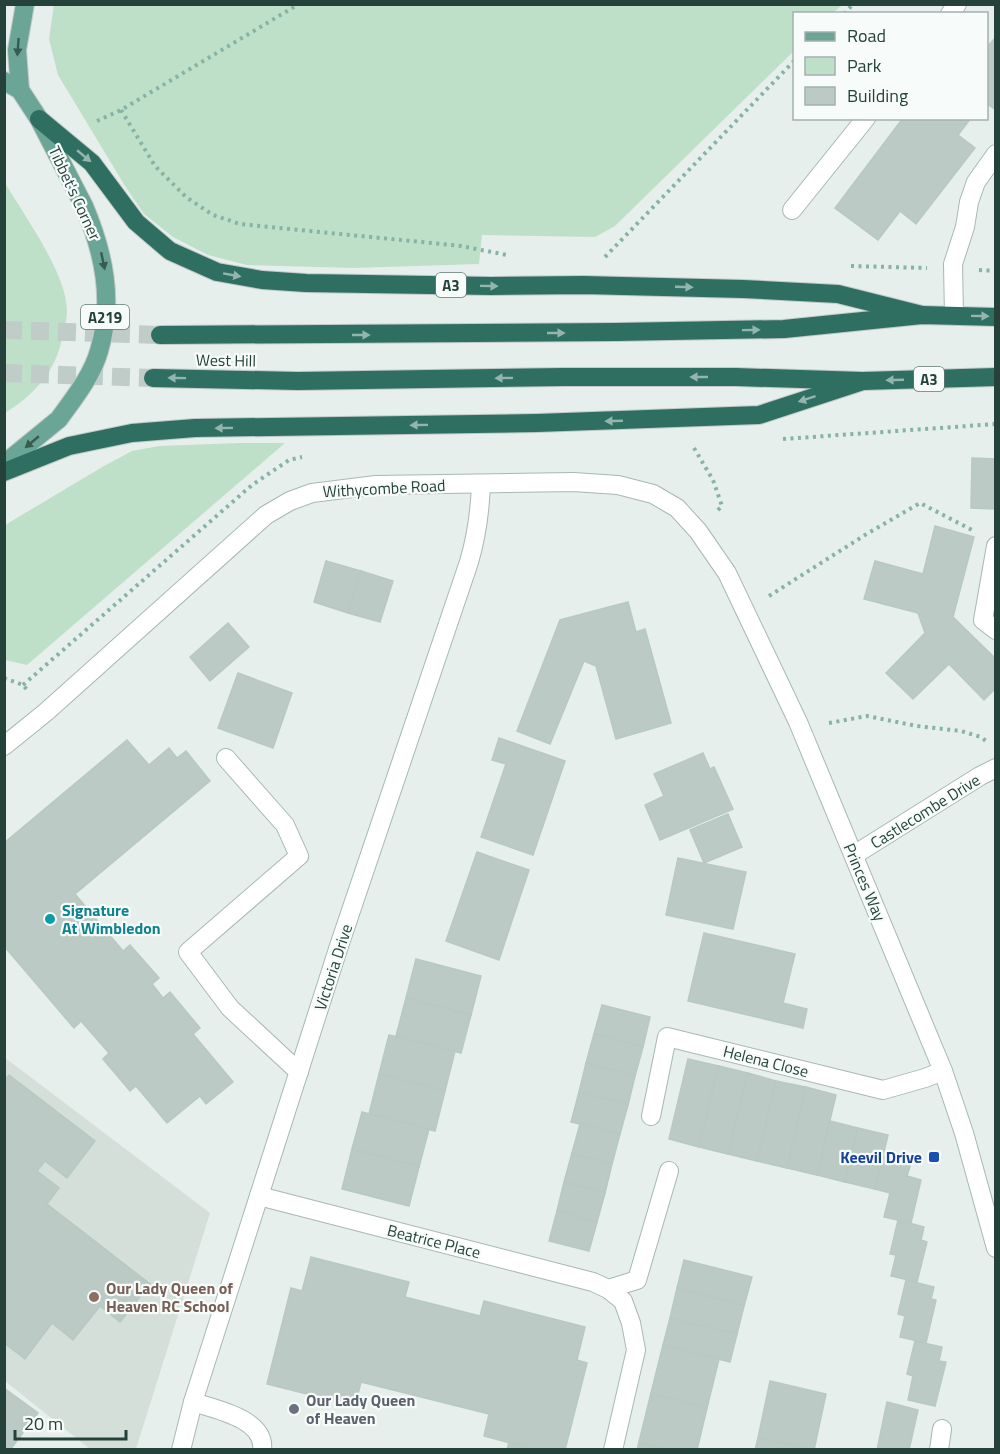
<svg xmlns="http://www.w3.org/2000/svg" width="1000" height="1454" font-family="'Titillium Web',sans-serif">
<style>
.built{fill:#d4dfda}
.green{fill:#bfe0c8}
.building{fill:#bbcac4;stroke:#b8c9c2;stroke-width:1.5}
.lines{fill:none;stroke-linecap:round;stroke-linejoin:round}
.highway-tunnel{stroke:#bfccc8;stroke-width:18;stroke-dasharray:18 9;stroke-linecap:butt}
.lane-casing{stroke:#a8b8b2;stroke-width:20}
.street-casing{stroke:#a8b8b2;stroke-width:20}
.primary-casing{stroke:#c2cac8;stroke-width:20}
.highway-casing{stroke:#c2cac8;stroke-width:20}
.path{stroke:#86b3a5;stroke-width:4;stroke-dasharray:3 4.5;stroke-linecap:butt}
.lane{stroke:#fff;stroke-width:18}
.street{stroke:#fff;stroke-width:18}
.primary{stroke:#6aa596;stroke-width:18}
.highway{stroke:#2f6f62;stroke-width:18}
.primary-bridge-casing{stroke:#c2cac8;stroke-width:20;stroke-linecap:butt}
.primary-bridge{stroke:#6aa596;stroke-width:18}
.oneway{fill:#365b51}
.oneway2{fill:#93b5ae}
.culture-dot{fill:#0f9aa8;stroke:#f7fbf9;stroke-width:2}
.transit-dot{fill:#1a4fb4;stroke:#f7fbf9;stroke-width:2}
.education-dot{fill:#8d6e63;stroke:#f7fbf9;stroke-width:2}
.worship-dot{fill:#6b7280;stroke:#f7fbf9;stroke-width:2}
.labels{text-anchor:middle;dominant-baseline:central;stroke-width:4.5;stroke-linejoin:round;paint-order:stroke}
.shield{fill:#f7fbf9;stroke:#637a73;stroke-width:1.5}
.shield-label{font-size:15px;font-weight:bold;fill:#24423a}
.street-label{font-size:16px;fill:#24423a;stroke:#f7fbf9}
.culture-label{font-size:16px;font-weight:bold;fill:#0d838f;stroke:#f7fbf9;text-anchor:start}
.transit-label{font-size:16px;font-weight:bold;fill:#164399;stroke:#f7fbf9;text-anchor:end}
.education-label{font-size:16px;font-weight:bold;fill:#785e54;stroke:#f7fbf9;text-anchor:start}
.worship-label{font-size:16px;font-weight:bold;fill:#5b616d;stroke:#f7fbf9;text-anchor:start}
</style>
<rect width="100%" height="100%" fill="#e6efeb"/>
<path class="built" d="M4,1057L210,1213L136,1449H90L5,1381Z"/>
<g class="green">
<path d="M54,4H842V5L833,13L794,14V51L615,226L595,237L482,235L479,264L354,268L247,265L208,255L173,237L144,214L125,186L58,75L49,39Z"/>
<path d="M5,183C24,215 67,274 67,311C67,322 63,333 61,343C53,375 32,396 5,413Z"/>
<path d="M240,443H285L27,665L5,660V525L104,466L132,451L159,446Z"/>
</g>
<g class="building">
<path d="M996,37V110L986,103V48Z"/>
<path d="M903,118H971L958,135L975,148L916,224L900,211L878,240L835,208Z"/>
<path d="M972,458L996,459V509L971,508Z"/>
<path d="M935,526L974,537L953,617L996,659V688L984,700L949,664L913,699L886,673L925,633L918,613L864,599L875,561L923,574Z"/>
<path d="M326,561L361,571L348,613L314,602Z"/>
<path d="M361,571L393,581L380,622L348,613Z"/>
<path d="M628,602L636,632L645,629L671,723L616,739L596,666L584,661L550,744L517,731L560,620Z"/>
<path d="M228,623L249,647L210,681L190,657Z"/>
<path d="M238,673L292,693L273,748L218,728Z"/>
<path d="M499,738L565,761L533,855L481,837L506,764L492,760Z"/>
<path d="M127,740L149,765L169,748L177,758L186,751L210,781L75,894L123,951L130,945L159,978L152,984L163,998L170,992L200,1028L193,1034L233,1082L206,1104L200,1096L167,1123L136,1086L130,1091L103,1059L109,1053L81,1021L74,1028L4,946V843Z"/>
<path d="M703,753L710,769L714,767L733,809L660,840L645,805L664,796L654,774Z"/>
<path d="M728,814L742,847L704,863L690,830Z"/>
<path d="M477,852L529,870L499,960L446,941Z"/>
<path d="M678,858L746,872L733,929L666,915Z"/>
<path d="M704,933L795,954L783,1003L807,1009L803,1028L688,1001Z"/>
<path d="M416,959L481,976L471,1015L406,998Z"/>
<path d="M406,998L471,1015L461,1053L396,1036Z"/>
<path d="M602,1005L650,1017L643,1047L594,1034Z"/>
<path d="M594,1034L643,1047L635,1076L586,1063Z"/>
<path d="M389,1035L455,1051L445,1091L379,1074Z"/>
<path d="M688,1059L719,1066L699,1147L669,1139Z"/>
<path d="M586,1063L635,1076L628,1105L579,1092Z"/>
<path d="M719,1066L748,1073L728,1154L699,1147Z"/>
<path d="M748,1073L776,1081L757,1161L728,1154Z"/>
<path d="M379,1074L445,1091L435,1131L369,1114Z"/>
<path d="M9,1075L95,1141L67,1178L45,1161L37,1171L59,1188L47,1204L150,1284L120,1322L100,1306L73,1340L52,1323L25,1359L4,1343V1080Z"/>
<path d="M776,1081L806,1087L787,1168L757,1161Z"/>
<path d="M806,1087L836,1095L817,1175L787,1168Z"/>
<path d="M579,1092L628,1105L620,1134L571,1122Z"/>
<path d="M362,1112L429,1129L419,1167L352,1149Z"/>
<path d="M830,1121L858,1128L845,1182L817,1175Z"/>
<path d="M580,1124L620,1134L612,1164L572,1153Z"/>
<path d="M858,1128L888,1135L875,1189L845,1182Z"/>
<path d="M352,1149L419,1167L409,1206L342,1189Z"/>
<path d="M572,1153L612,1164L605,1193L564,1182Z"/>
<path d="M883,1156L911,1163L907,1176L921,1180L911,1223L884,1217L890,1193L875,1189Z"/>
<path d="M564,1182L605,1193L597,1222L557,1211Z"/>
<path d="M557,1211L597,1222L589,1251L549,1241Z"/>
<path d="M898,1220L924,1227L921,1240L927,1242L917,1282L891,1276L896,1255L890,1254Z"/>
<path d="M311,1257L409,1282L405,1297L480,1316L484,1301L585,1327L577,1360L587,1363L565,1450H537L484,1436L489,1414L361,1382L355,1406L267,1384L291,1288L302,1291Z"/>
<path d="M684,1260L752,1277L744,1306L677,1288Z"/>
<path d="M906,1280L934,1287L931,1299L936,1300L926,1343L900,1337L905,1316L898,1314Z"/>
<path d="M677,1288L744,1306L737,1334L670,1318Z"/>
<path d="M670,1318L737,1334L730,1362L663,1345Z"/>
<path d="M915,1341L942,1347L939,1361L946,1362L935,1406L908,1400L913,1376L907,1374Z"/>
<path d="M663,1345L719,1359L707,1408L651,1393Z"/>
<path d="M770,1381L826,1394L814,1450L758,1438Z"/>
<path d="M4,1388L38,1413L10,1450L4,1447Z"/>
<path d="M651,1393L707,1408L697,1450H667L639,1442Z"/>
<path d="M887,1402L918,1410L909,1450H877Z"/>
<path d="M758,1438L814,1450H755Z"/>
<path d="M509,1442L537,1450H507Z"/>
<path d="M639,1442L667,1450H637Z"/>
</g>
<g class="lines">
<g class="highway-tunnel">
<path d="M4,330L160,335"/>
<path d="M4,373L153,378"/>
</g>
<defs>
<g id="lane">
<path d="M950,14L957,4"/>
<path d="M792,210L866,118"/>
<path d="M954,316L953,264L965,227L969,202L976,182L996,154"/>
<path d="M226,758L285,825L299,856L188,952L230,1008L299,1072"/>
<path d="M193,1402C215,1409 266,1419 262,1450"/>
<path d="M939,1450L942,1429"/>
</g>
<g id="street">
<path d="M996,546L983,620L996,630"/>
<path d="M4,746L46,712L266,515L290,501L312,493L376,485L573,482L618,485L653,494L677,508L698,531L727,573L798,722L943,1071L964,1133L996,1248"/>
<path d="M854,855L980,776L996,768"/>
<path d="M651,1116L667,1037L883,1090L925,1078L943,1071"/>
<path d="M259,1196L593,1282L608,1289L623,1301L631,1323L636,1350L613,1450"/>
<path d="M608,1289L637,1280L669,1171"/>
<path d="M181,1450L193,1402L339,946L469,562C477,535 480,511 481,484"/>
</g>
<g id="primary">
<path d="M4,81L20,90L39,119L84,206"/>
<path d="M20,90L17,50L25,4"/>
<path d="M4,464L59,419"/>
</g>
<g id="highway">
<path d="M39,119L92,163L136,222L170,251L217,272L262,280L306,283L491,286L583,285L743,289L838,294L922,315"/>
<path d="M160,335L616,332L784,329L922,315L996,317"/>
<path d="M153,378L298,381L564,377H736L863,381L996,377"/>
<path d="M4,472L69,446L132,433L195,428L537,423L759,415L863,381"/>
</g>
</defs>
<use href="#lane" class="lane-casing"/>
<use href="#street" class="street-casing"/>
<use href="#primary" class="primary-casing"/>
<use href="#highway" class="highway-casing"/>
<g class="path">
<path d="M844,14L853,4"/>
<path d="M121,110L155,166L186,197L213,215L240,224L461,246L507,255"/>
<path d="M97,121L121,110L299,4"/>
<path d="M605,257L794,61"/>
<path d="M851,266L927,268"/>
<path d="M979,270L996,271"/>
<path d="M783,439L996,424"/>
<path d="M694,448L713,480L722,506L717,511"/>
<path d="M769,596L865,535L920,503L974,531"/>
<path d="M4,678L23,685L29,692"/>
<path d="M23,685L252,485L289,460L302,457"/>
<path d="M829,723L867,716L917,726L961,731L981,737L986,741"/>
</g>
<use href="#lane" class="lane"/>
<use href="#street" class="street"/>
<use href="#primary" class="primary"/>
<use href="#highway" class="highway"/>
<defs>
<path id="primary-bridge" d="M59,419C74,398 92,376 99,351C114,301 104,253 84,206"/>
</defs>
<use href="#primary-bridge" class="primary-bridge-casing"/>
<use href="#primary-bridge" class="primary-bridge"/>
</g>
<defs><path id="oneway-solid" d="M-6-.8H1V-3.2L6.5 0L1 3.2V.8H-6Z" transform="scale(1.5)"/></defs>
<g class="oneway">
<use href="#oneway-solid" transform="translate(18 47) rotate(94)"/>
<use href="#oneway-solid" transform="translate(103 261) rotate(78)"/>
<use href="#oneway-solid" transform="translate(32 442) rotate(140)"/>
</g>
<g class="oneway2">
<use href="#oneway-solid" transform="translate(84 156) rotate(40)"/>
<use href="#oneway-solid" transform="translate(232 275) rotate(10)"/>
<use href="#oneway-solid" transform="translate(489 286) rotate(1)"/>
<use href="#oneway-solid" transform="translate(684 287) rotate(2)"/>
<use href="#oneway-solid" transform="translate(980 316) rotate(1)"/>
<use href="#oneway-solid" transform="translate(751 330) rotate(-1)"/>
<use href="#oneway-solid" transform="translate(556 333)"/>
<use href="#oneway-solid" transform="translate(361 335)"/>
<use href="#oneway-solid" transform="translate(699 377) rotate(180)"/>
<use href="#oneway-solid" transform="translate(177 378) rotate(-179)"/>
<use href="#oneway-solid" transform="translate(504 378) rotate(179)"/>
<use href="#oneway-solid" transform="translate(895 380) rotate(178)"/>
<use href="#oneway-solid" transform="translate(807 399) rotate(162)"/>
<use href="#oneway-solid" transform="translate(614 421) rotate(178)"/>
<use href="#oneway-solid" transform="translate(419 425) rotate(179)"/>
<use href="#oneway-solid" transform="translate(224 428) rotate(179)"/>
</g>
<circle class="culture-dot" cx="50" cy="919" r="6"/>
<rect class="transit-dot" x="928" y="1151" width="12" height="12" rx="3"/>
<circle class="education-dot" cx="94" cy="1297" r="6"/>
<circle class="worship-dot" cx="294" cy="1409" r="6"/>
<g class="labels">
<g class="shield">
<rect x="436" y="273" width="30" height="24" rx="4.5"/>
<rect x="81" y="305" width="48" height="24" rx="4.5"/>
<rect x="914" y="367" width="30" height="24" rx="4.5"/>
</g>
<g class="shield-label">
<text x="451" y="285">A3</text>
<text x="105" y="317">A219</text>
<text x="929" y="379">A3</text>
</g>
<g class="street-label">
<text transform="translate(75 193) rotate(65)">Tibbet's Corner</text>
<text transform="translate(226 360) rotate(1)">West Hill</text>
<text transform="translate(384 488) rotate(-3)">Withycombe Road</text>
<text transform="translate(925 811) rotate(-32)">Castlecombe Drive</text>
<text transform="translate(865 882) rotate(67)">Princes Way</text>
<text transform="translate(333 967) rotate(-72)">Victoria Drive</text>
<text transform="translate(766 1061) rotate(14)">Helena Close</text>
<text transform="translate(434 1241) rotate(14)">Beatrice Place</text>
</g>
<g class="culture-label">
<text x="62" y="910">Signature<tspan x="62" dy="18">At Wimbledon</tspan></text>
</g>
<g class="transit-label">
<text x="922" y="1157">Keevil Drive</text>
</g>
<g class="education-label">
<text x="106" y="1288">Our Lady Queen of<tspan x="106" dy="18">Heaven RC School</tspan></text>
</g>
<g class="worship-label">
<text x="306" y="1400">Our Lady Queen<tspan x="306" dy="18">of Heaven</tspan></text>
</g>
</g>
<rect width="1000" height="1454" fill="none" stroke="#24423a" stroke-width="12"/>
<rect x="793" y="12" width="195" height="108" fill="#f7fbf9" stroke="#a3b1ad" stroke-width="1.5"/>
<rect x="805" y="32" width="30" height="9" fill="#6aa596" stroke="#a3b1ad" stroke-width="1.5"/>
<text x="847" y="42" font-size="18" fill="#24423a">Road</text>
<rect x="805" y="57" width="30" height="18" fill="#bfe0c8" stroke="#a3b1ad" stroke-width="1.5"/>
<text x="847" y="72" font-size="18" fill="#24423a">Park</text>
<rect x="805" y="87" width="30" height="18" fill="#bbcac4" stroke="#a3b1ad" stroke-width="1.5"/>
<text x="847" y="102" font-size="18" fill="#24423a">Building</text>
<path d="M15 1430v9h111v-9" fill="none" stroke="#24423a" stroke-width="3"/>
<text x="24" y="1430" font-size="18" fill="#24423a" stroke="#f7fbf9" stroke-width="4.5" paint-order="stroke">20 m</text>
</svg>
